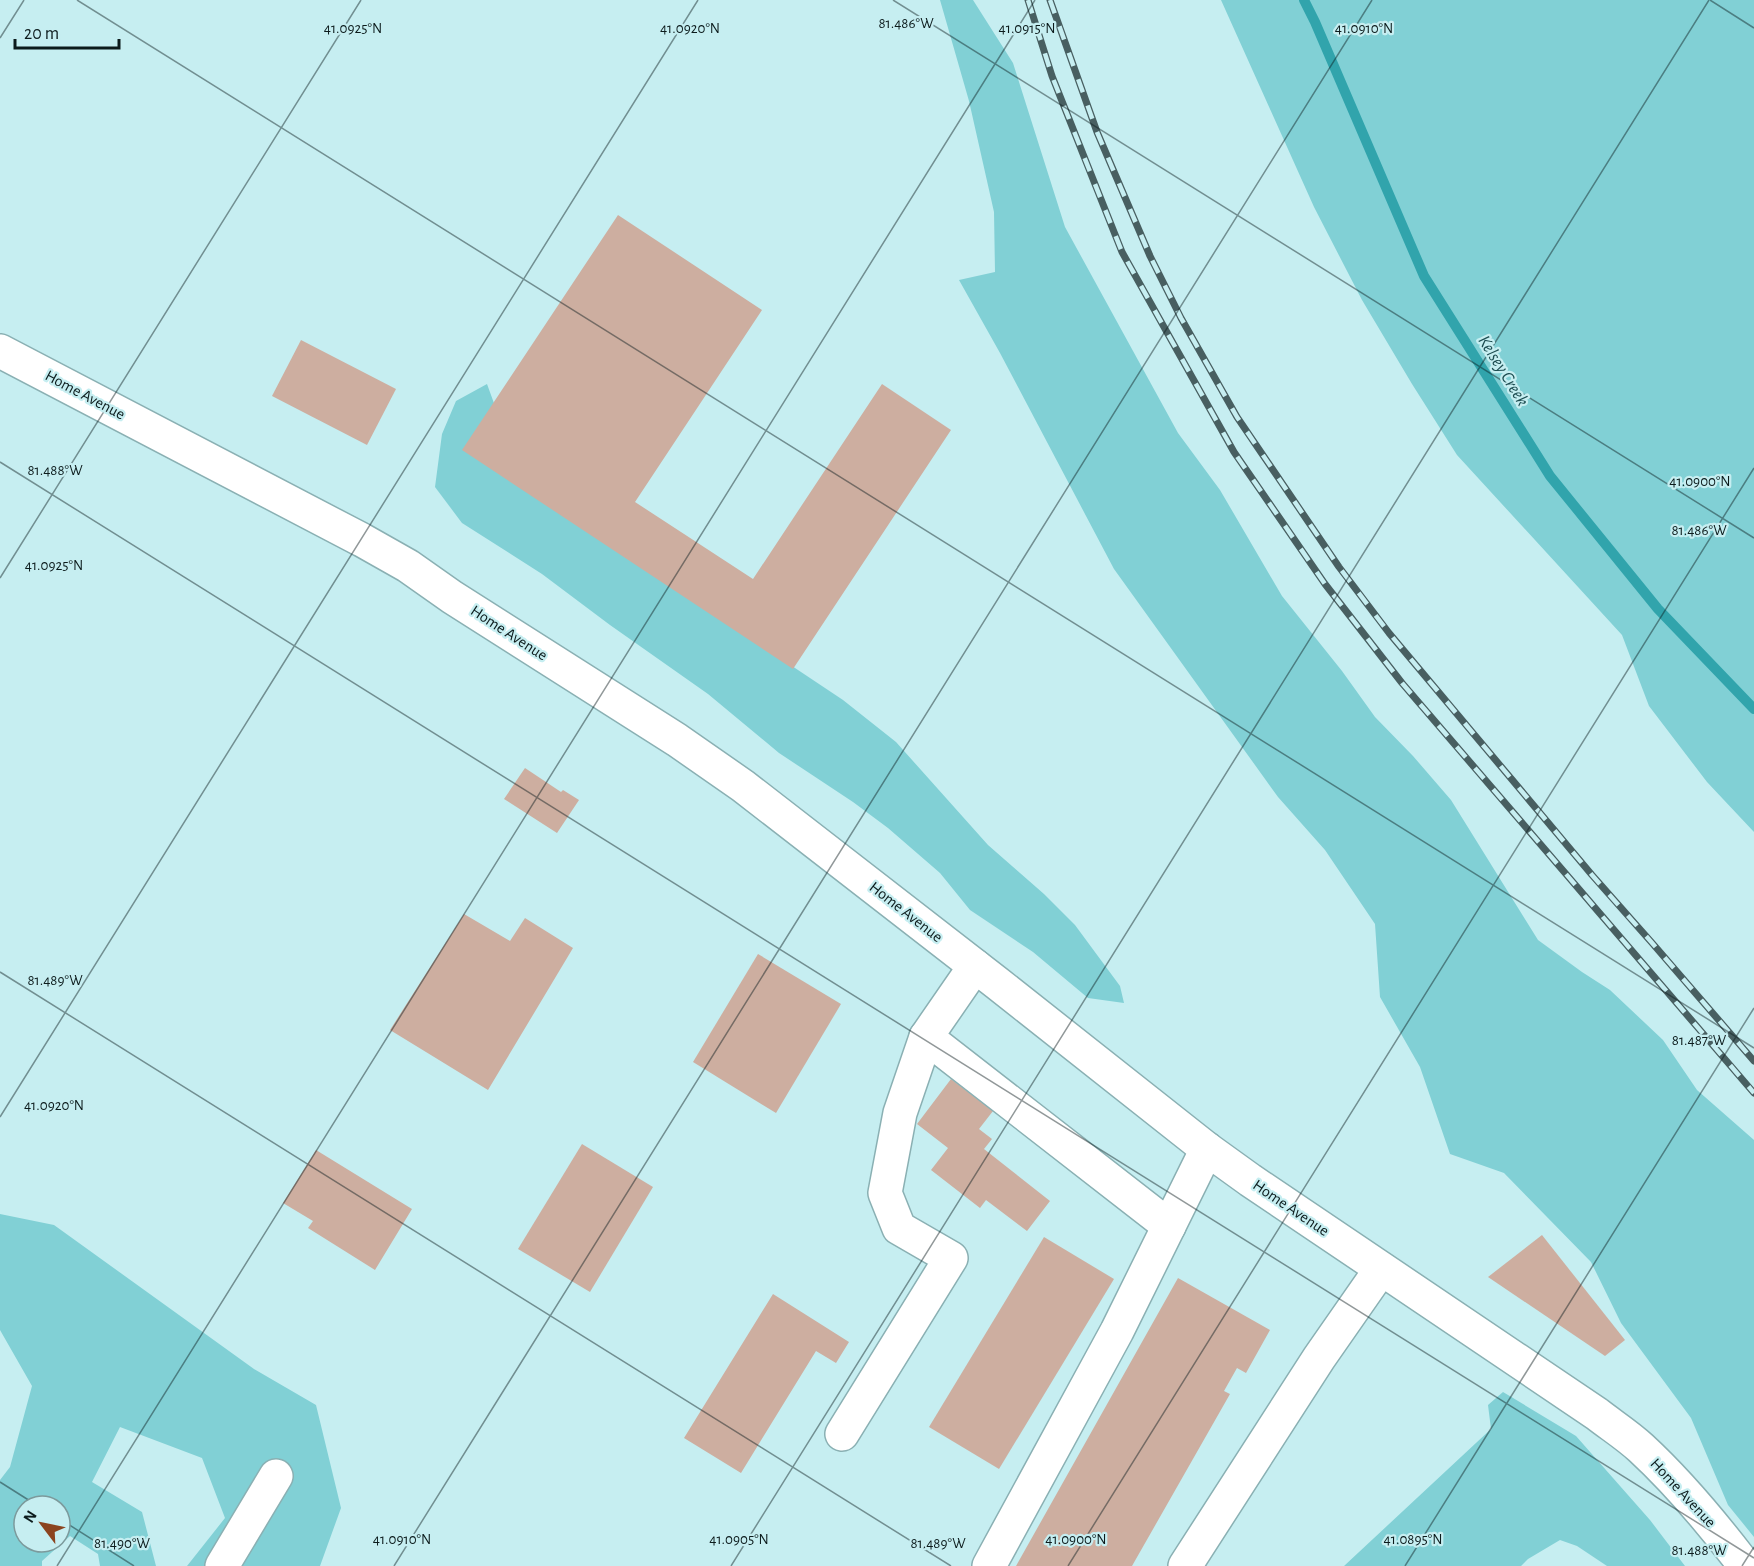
<svg xmlns="http://www.w3.org/2000/svg" width="1754" height="1566" font-family="'Alegreya Sans',sans-serif">
<style>
.green{fill:#81d0d5;fill-rule:evenodd}
.lines{fill:none;stroke-linecap:round;stroke-linejoin:round}
.stream{stroke:#31a4ac;stroke-width:10}
.building{fill:#cdaea0}
.minor-casing{stroke:#8ab0b3;stroke-width:36}
.minor{stroke:#fff;stroke-width:33}
.rail-casing{stroke:#485f61;stroke-width:7}
.rail{stroke:#c6eef1;stroke-width:4.5;stroke-dasharray:14;stroke-linecap:butt}
.ticks{fill:none;stroke:#0c1b1c;stroke-width:1.5;stroke-opacity:0.45}
.labels{text-anchor:middle;dominant-baseline:central;stroke-width:4.5;stroke-linejoin:round;paint-order:stroke}
.street-label{font-size:16px;fill:#0c1b1c;stroke:#c6eef1}
.water-label{font-size:18px;font-style:italic;fill:#1d4d51;stroke:#c6eef1}
.ticks-label{font-size:15px;text-anchor:middle;fill:#0c1b1c;stroke:#c6eef1;stroke-width:4.5;stroke-linejoin:round;paint-order:stroke}
</style>
<rect width="100%" height="100%" fill="#c6eef1"/>
<g class="green">
<path d="M940,0H973L1013,63L1065,227L1178,433L1220,490L1282,596L1342,671L1375,717L1413,756L1451,800L1538,940L1582,972L1610,990L1663,1040L1697,1090L1754,1140V1537L1728,1505L1691,1418L1621,1323L1591,1262L1504,1173L1450,1154L1420,1067L1380,997L1375,924L1325,850L1278,797L1114,569L1000,353L959,280L995,272L994,212L969,101Z"/>
<path d="M1221,0H1754V832L1707,782L1649,706L1622,635L1457,455L1412,384L1362,300L1314,207Z"/>
<path d="M487,384L507,439L744,634L843,700L896,742L988,845L1044,894L1075,925L1120,986L1124,1003L1088,998L1033,952L970,910L940,873L888,828L853,802L779,753L708,694L610,625L542,574L462,523L435,487L442,434L456,401Z"/>
<path d="M0,1214L54,1225L254,1369L316,1405L341,1508L320,1566H187L225,1518L202,1458L120,1427L92,1482L142,1512L156,1566H100L98,1554L70,1536L42,1561V1566H0V1480L10,1467L32,1386L0,1330ZM24,1506H60V1542H24Z"/>
<path d="M1503,1392L1576,1436L1650,1520L1685,1566H1607L1577,1546L1560,1540L1528,1559L1521,1566H1344L1491,1429L1488,1405Z"/>
</g>
<g class="lines">
<path class="stream" d="M1304,0L1315,22L1424,276L1550,476L1658,609L1754,709"/>
</g>
<g class="building">
<path d="M618,215L762,310L635,502L753,579L882,384L951,430L793,669L462,450Z"/>
<path d="M301,340L396,389L367,445L272,396Z"/>
<path d="M525,768L561,792L563,790L579,800L557,833L504,799Z"/>
<path d="M464,914L510,941L525,918L573,948L488,1090L390,1030Z"/>
<path d="M758,954L841,1004L776,1113L693,1062Z"/>
<path d="M951,1079L993,1111L979,1129L992,1139L984,1149L1050,1201L1027,1231L986,1200L980,1208L931,1170L948,1148L917,1124Z"/>
<path d="M582,1144L653,1187L590,1292L518,1249Z"/>
<path d="M316,1150L412,1209L375,1270L308,1228L313,1221L283,1203Z"/>
<path d="M1542,1235L1625,1340L1605,1356L1488,1277Z"/>
<path d="M1044,1237L1114,1279L999,1469L929,1427Z"/>
<path d="M1178,1278L1270,1330L1246,1373L1237,1368L1224,1391L1230,1394L1132,1566H1016Z"/>
<path d="M773,1294L849,1342L836,1363L816,1351L741,1473L684,1438Z"/>
</g>
<g class="lines">
<defs>
<g id="minor">
<path d="M0,351L362,540L408,566L452,597L677,740L743,786L997,983L1207,1149L1250,1180L1597,1414C1611,1425 1627,1435 1641,1448C1680,1484 1713,1524 1745,1566"/>
<path d="M975,966L926,1037L1169,1226"/>
<path d="M842,1434L951,1258L899,1228L885,1193L900,1113L926,1037"/>
<path d="M222,1566L276,1476"/>
<path d="M989,1566L1117,1331L1207,1149"/>
<path d="M1185,1566L1319,1358L1381,1269"/>
</g>
</defs>
<use href="#minor" class="minor-casing"/>
<use href="#minor" class="minor"/>
<defs>
<g id="rail">
<path d="M1028,0L1052,76L1122,252L1234,452L1325,584L1402,683L1754,1093"/>
<path d="M1050,0L1097,132L1150,256L1181,318L1237,417L1339,567L1389,633L1592,875L1653,944L1754,1061"/>
</g>
</defs>
<use href="#rail" class="rail-casing"/>
<use href="#rail" class="rail"/>
</g>
<path class="ticks" d="M77,0L1754,1048M893,0L1754,538M1710,0L1754,28M0,38L24,0M0,462L1754,1558M0,578L361,0M0,972L951,1566M0,1117L698,0M0,1482L38,1506M60,1519L134,1566M57,1566L1035,0M394,1566L1372,0M731,1566L1709,0M1068,1566L1754,468M1405,1566L1754,1008M1742,1566L1754,1547"/>
<g class="labels">
<g class="street-label">
<text transform="translate(85 395) rotate(28)">Home Avenue</text>
<text transform="translate(509 633) rotate(33)">Home Avenue</text>
<text transform="translate(906 912) rotate(38)">Home Avenue</text>
<text transform="translate(1291 1208) rotate(34)">Home Avenue</text>
<text transform="translate(1683 1493) rotate(47)">Home Avenue</text>
</g>
<g class="water-label">
<text transform="translate(1503 371) rotate(58)">Kelsey Creek</text>
</g>
</g>
<g class="ticks-label">
<text x="906" y="28">81.486°W</text>
<text x="353" y="33">41.0925°N</text>
<text x="690" y="33">41.0920°N</text>
<text x="1027" y="33">41.0915°N</text>
<text x="1364" y="33">41.0910°N</text>
<text x="55" y="475">81.488°W</text>
<text x="1700" y="486">41.0900°N</text>
<text x="1699" y="535">81.486°W</text>
<text x="54" y="570">41.0925°N</text>
<text x="55" y="985">81.489°W</text>
<text x="1699" y="1045">81.487°W</text>
<text x="54" y="1110">41.0920°N</text>
<text x="402" y="1544">41.0910°N</text>
<text x="739" y="1544">41.0905°N</text>
<text x="1076" y="1544">41.0900°N</text>
<text x="1413" y="1544">41.0895°N</text>
<text x="122" y="1548">81.490°W</text>
<text x="938" y="1548">81.489°W</text>
<text x="1699" y="1555">81.488°W</text>
</g>
<g transform="translate(42 1524) rotate(302)"><circle r="28" fill="#c6eef1" stroke="#7c9a9c" stroke-width="1.5"/>
<path d="M0-4.5L10 22L0 15L-10 22Z" fill="#8b441f"/>
<text y="-9" font-size="16" font-weight="bold" text-anchor="middle" fill="#0c1b1c">N</text>
</g>
<path d="M15 39v9h104v-9" fill="none" stroke="#0c1b1c" stroke-width="3"/>
<text x="24" y="39" font-size="18" fill="#0c1b1c" stroke="#c6eef1" stroke-width="4.5" paint-order="stroke">20 m</text>
</svg>
